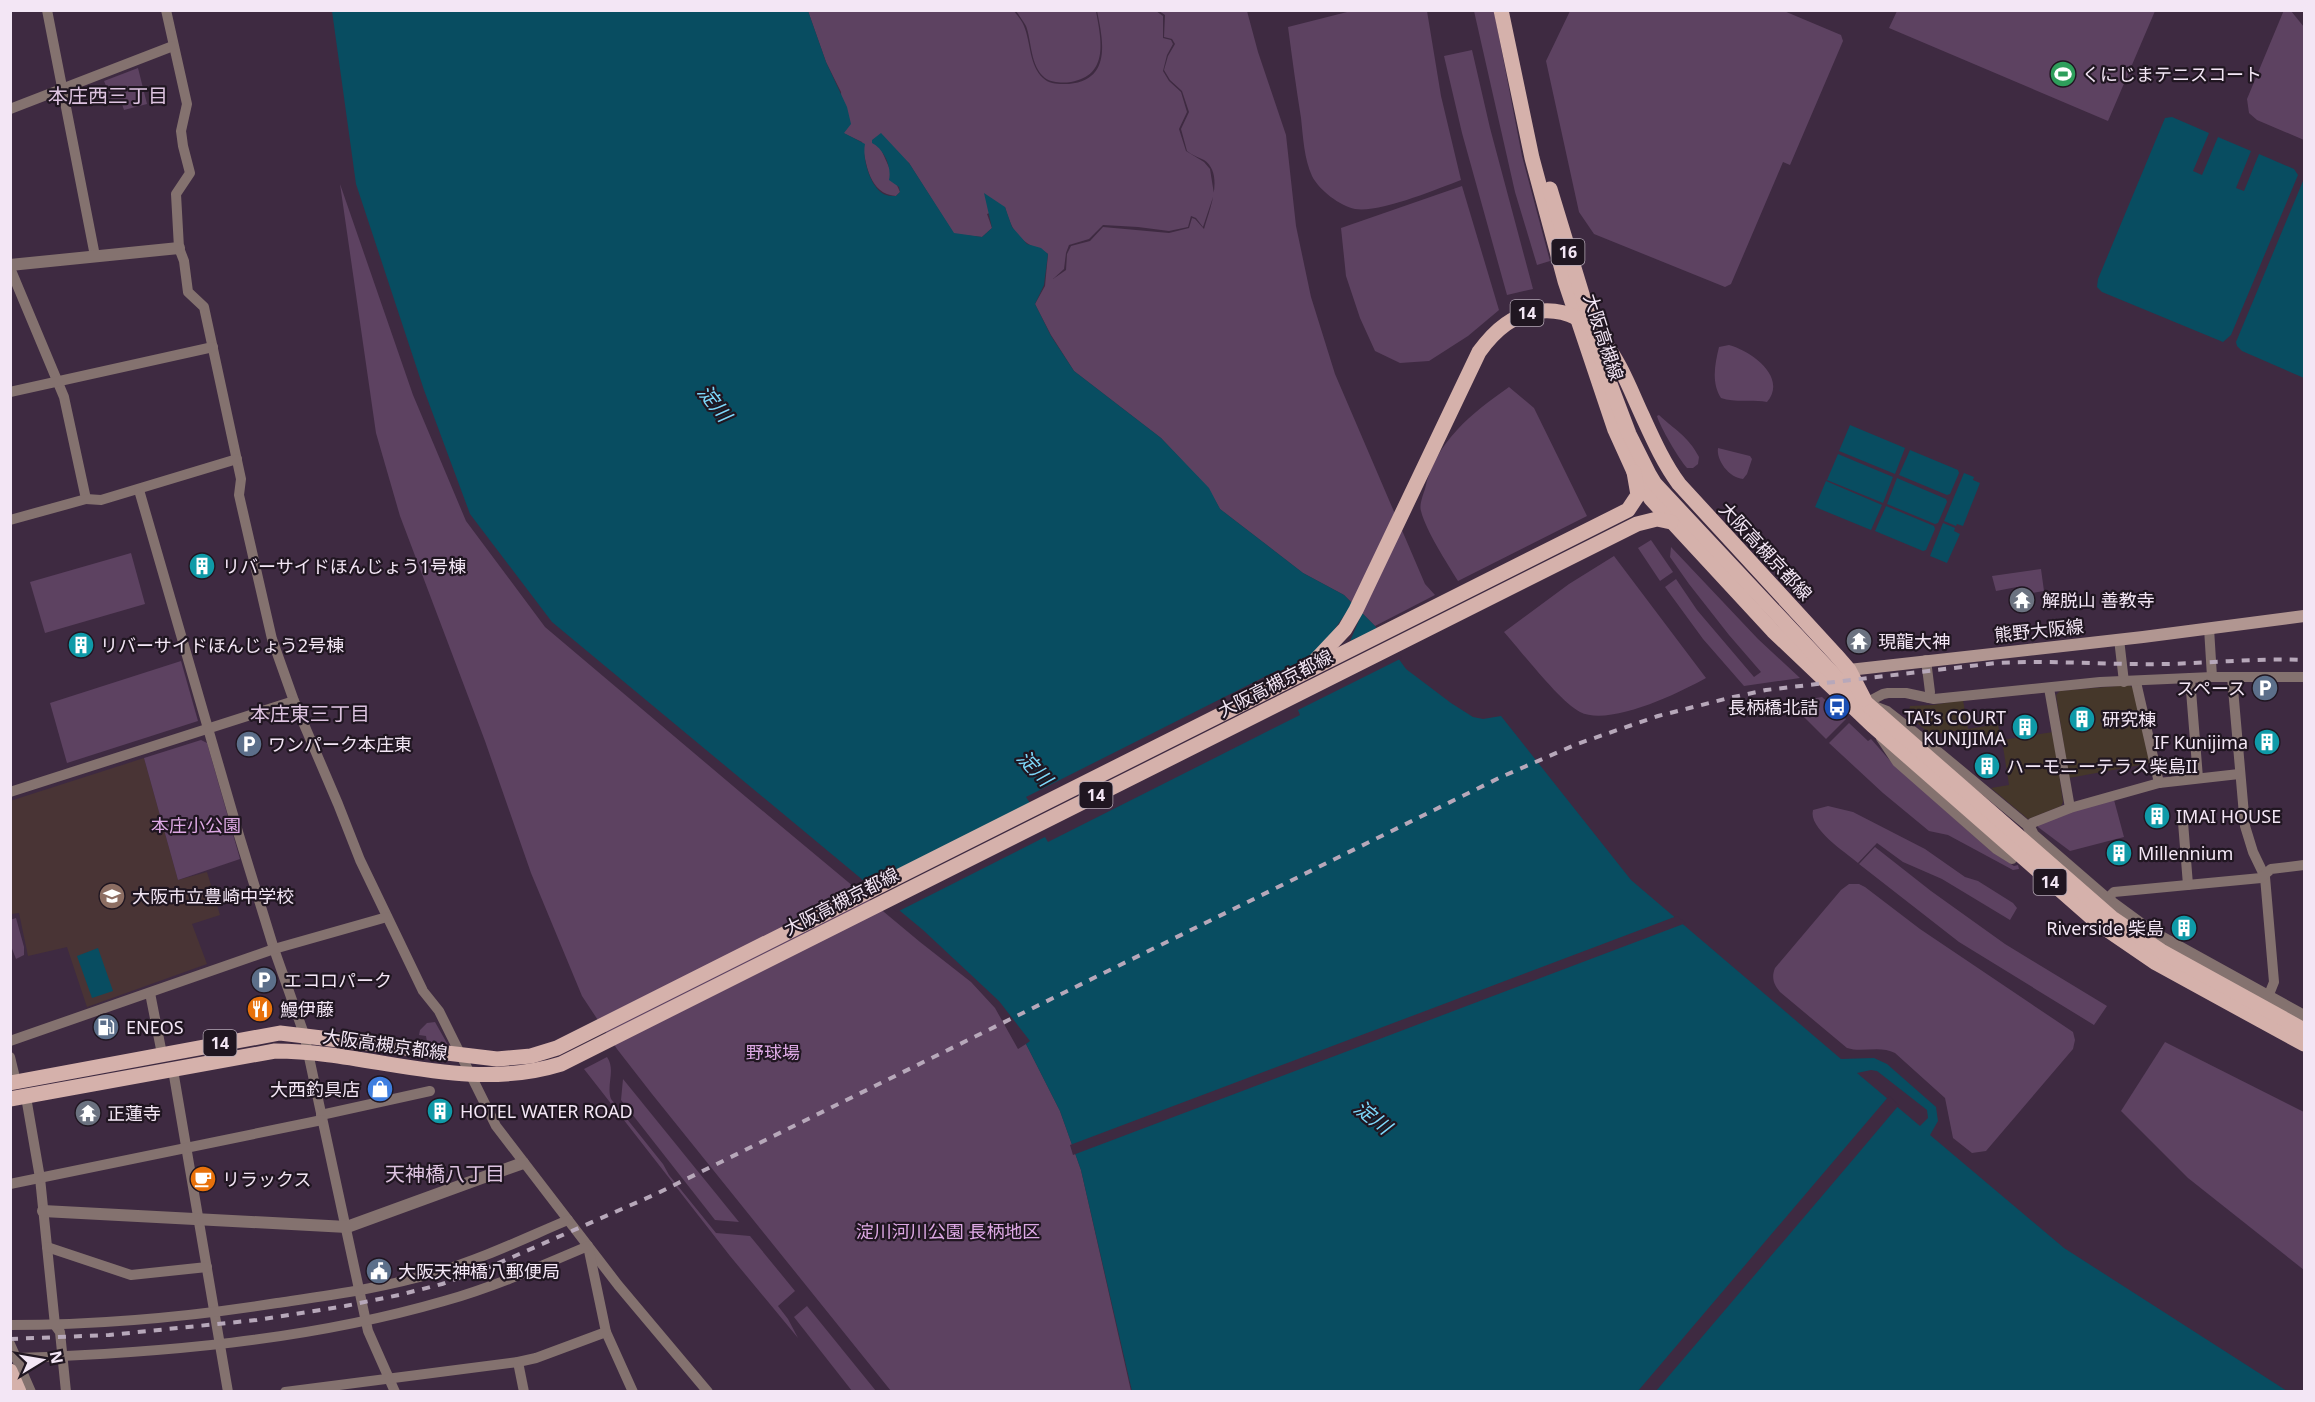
<svg xmlns="http://www.w3.org/2000/svg" width="2315" height="1402" font-family="'Noto Sans','Noto Sans JP',sans-serif">
<style>
.commercial{fill:#45372a}
.education{fill:#493435}
.green{fill:#5d4261}
.water{fill:#084d61;fill-rule:evenodd}
.pier{fill:#3e2a41}
.lines{fill:none;stroke-linecap:round;stroke-linejoin:round}
.minor{stroke:#84726f;stroke-width:10}
.tertiary{stroke:#84726f;stroke-width:12}
.secondary{stroke:#b19691;stroke-width:12}
.primary{stroke:#d5b1ab;stroke-width:15}
.rail{stroke:#b7a8ba;stroke-width:4;stroke-dasharray:8 8;stroke-linecap:butt}
.labels{text-anchor:middle;dominant-baseline:central;stroke-width:4.5;stroke-linejoin:round;paint-order:stroke}
.shield{fill:#201621;stroke:#b4a8b5;stroke-width:1.5}
.shield-label{font-size:16px;font-weight:bold;fill:#f3e6f5}
.poi-label{font-size:18px;fill:#f3e6f5;stroke:#201621;text-anchor:start}
.street-label{font-size:18px;fill:#f3e6f5;stroke:#201621}
.park-label{font-size:18px;fill:#dea9e5;stroke:#201621}
.neighbourhood-label{font-size:20px;fill:#ddc3e0;stroke:#201621}
.water-label{font-size:20px;font-style:italic;fill:#7dd9fb;stroke:#201621}
</style>
<rect width="100%" height="100%" fill="#3e2a41"/>
<g class="commercial">
<path d="M2129,685L2135,689L2151,763L2069,778L2056,695L2060,691Z"/>
<path d="M1963,700L1968,729L1998,724L2000,736L1968,742L1962,730L1931,735L1908,715L1910,706L1933,705Z"/>
<path d="M2053,732L2063,802L2061,806L2028,819L1991,788L2009,785L2002,740Z"/>
</g>
<path class="education" d="M144,758L178,880L207,872L220,915L192,924L207,964L87,1007L67,947L28,956L19,913L11,914L10,801Z"/>
<g class="green">
<path d="M2284,10L2291,11L2304,27V140L2257,120L2249,113L2247,99Z"/>
<path d="M808,11H1014C1017,15 1022,21 1024,26C1031,43 1029,65 1043,78C1050,85 1060,84 1069,84C1112,80 1103,40 1097,11H1156L1163,16V38L1171,40L1173,44L1167,55L1163,71L1169,81L1181,92L1187,112L1179,129L1186,151L1204,162L1210,169L1214,194L1203,227L1196,218L1191,216L1188,227L1169,231L1138,227L1103,225L1089,239L1069,245L1066,253L1064,269L1053,279L1066,270L1067,254L1071,246L1090,241L1103,227L1169,233L1189,228L1192,218L1195,219L1204,229C1209,211 1225,174 1204,160C1198,157 1192,155 1187,151L1181,129L1189,112L1182,91L1170,80L1164,70L1168,56L1175,44L1172,39L1164,37L1165,15L1159,11H1247L1258,52L1286,135L1296,226L1311,297L1335,374L1425,584L1435,595L1375,626L1344,595L1303,573L1220,509L1208,488L1161,438L1074,371L1051,335L1035,304L1045,286L1048,254C1041,249 1034,248 1027,243C1014,235 1009,221 1005,207L987,214L992,228L982,237L954,234L909,163L880,147L900,192L896,196C869,194 866,164 862,142L843,133L841,92L826,62Z"/>
<path d="M1016,11H1096C1101,39 1110,75 1071,82C1063,83 1052,83 1045,78C1030,66 1032,42 1026,26C1023,21 1019,15 1016,11Z"/>
<path d="M1351,11H1427L1441,96L1461,180C1437,189 1380,213 1355,209C1340,206 1319,190 1312,176C1304,159 1303,136 1301,118C1296,87 1292,57 1288,27Z"/>
<path d="M1474,11H1494L1522,156L1550,261L1537,265L1515,192Z"/>
<path d="M1570,11H1784L1841,35L1843,41L1790,165L1783,162L1731,284L1725,287L1594,234L1579,212L1546,61Z"/>
<path d="M1897,11V10L2155,11L2108,121L1889,28Z"/>
<path d="M1472,50L1490,128L1533,289L1507,295L1462,133L1444,56Z"/>
<path d="M138,68L147,104L124,110L121,101L113,103L104,81Z"/>
<path d="M340,184L413,395L466,521L545,627L746,797L920,942L971,982L995,1008L1018,1049L1026,1044L1060,1111L1081,1170L1131,1391H891L652,1094L617,1049L582,996L531,873L485,741L400,516L376,433Z"/>
<path d="M1462,186L1499,310L1468,336L1429,361L1400,363L1375,351L1360,318L1346,276L1341,228Z"/>
<path d="M1729,345C1751,351 1788,377 1767,402C1751,399 1735,403 1721,398C1711,382 1715,364 1719,347Z"/>
<path d="M1509,387L1534,408L1587,516L1458,581C1447,563 1426,531 1421,511C1419,505 1423,495 1425,489C1435,442 1472,413 1509,387Z"/>
<path d="M1659,415C1675,430 1688,436 1699,457L1698,464L1693,468H1687C1679,459 1660,427 1657,416Z"/>
<path d="M1718,448L1750,456L1752,459L1747,474L1743,479C1729,478 1716,460 1718,448Z"/>
<path d="M1651,540L1673,572L1660,581L1638,548Z"/>
<path d="M1671,547L1758,639L1800,678L1744,686L1703,639L1665,587L1676,579L1697,610L1754,677L1761,672L1729,635L1689,584L1670,557Z"/>
<path d="M131,553L145,604L45,633L30,582Z"/>
<path d="M1614,556L1706,678C1679,693 1609,727 1580,712C1560,702 1521,651 1504,632L1569,584Z"/>
<path d="M2041,569L2044,591L2019,595L2017,587L1996,591L1992,576Z"/>
<path d="M181,661L198,721L67,763L50,703Z"/>
<path d="M1822,697L1846,719L1826,739L1795,708L1792,702Z"/>
<path d="M1849,723L1868,741L1871,739L1893,764L1992,852L2014,866L2018,865L2019,869L2013,870L1948,835L1929,831L1883,793L1829,743Z"/>
<path d="M201,740L207,743L240,859L178,880L144,758Z"/>
<path d="M2114,800L2124,837L2070,851L2038,827V824L2071,811Z"/>
<path d="M1828,806L1853,812L1925,849L1965,877L1978,881L2013,903L2017,908L2010,920L1942,879L1903,862L1877,843L1858,863C1845,852 1808,828 1813,810Z"/>
<path d="M1875,847L1931,891L2005,944L2107,1006L2094,1025L1959,942L1859,864Z"/>
<path d="M1849,884H1859L1865,887L1920,929L2073,1032L2075,1040L2073,1049L1986,1151L1972,1153L1953,1138L1945,1098L1895,1053C1880,1045 1862,1053 1847,1048L1780,992C1774,985 1771,978 1775,968L1841,890Z"/>
<path d="M16,918L24,947V955L16,959L11,946L10,920Z"/>
<path d="M435,1022L448,1045L427,1042L426,1036L419,1035L420,1030L427,1023Z"/>
<path d="M2165,1042L2304,1112V1270L2188,1178L2121,1111Z"/>
<path d="M607,1057C616,1070 606,1085 611,1099L663,1164L669,1175L716,1233L750,1236L795,1291L778,1306L788,1319L798,1338L730,1256L584,1069Z"/>
<path d="M623,1079L739,1222L715,1220L621,1100Z"/>
<path d="M807,1306L876,1391H852L794,1317Z"/>
</g>
<g class="water">
<path d="M332,11H808L826,62L847,107L851,124L844,133L865,144C862,158 870,185 882,193C886,196 892,196 896,196L900,192L899,187L889,180C892,167 884,149 872,143V140L881,133L909,163L954,233L982,237L992,228L984,193L1005,207L1012,227L1027,244L1041,248L1048,254L1044,285L1035,304L1051,336L1074,371L1161,438L1209,488L1220,509L1303,573L1344,595L1375,626L1406,669L1451,703L1473,717L1483,719L1501,716L1631,880L1841,1059L1874,1058L1887,1064L1936,1107L1938,1121L1930,1135L2064,1248L2287,1391H1132L1081,1170L1060,1111L1026,1044L1030,1041L999,1001L923,930L552,622L470,514L424,390L356,184ZM1871,1070L1877,1071L1927,1110L1928,1118L1920,1126L1857,1073Z"/>
<path d="M2172,117L2209,133L2193,171L2202,175L2218,137L2251,151L2236,188L2244,191L2259,154L2294,169L2298,175L2231,335L2223,342L2102,292L2097,287L2098,279L2165,118Z"/>
<path d="M2303,181L2304,182V378L2242,351L2237,346L2236,342Z"/>
<path d="M1850,425L1905,448L1895,474L1839,451Z"/>
<path d="M1910,450L1958,470L1959,473L1950,494L1947,495L1899,475Z"/>
<path d="M1838,454L1893,477L1883,503L1827,480Z"/>
<path d="M1964,473L1974,477L1973,480L1980,483L1963,526L1957,524L1956,526L1944,521Z"/>
<path d="M1897,478L1946,499L1947,502L1938,523L1935,524L1887,504Z"/>
<path d="M1826,481L1882,505L1871,530L1815,507Z"/>
<path d="M1886,506L1934,526L1935,529L1926,550L1923,551L1875,531Z"/>
<path d="M1943,523L1955,528L1954,531L1960,534L1947,563L1930,556Z"/>
<path d="M98,948L113,991L92,998L77,956Z"/>
</g>
<g class="pier">
<path d="M1348,610L1363,611L1350,641L1379,628L1402,658L1298,710L1300,715L1048,842L1045,837L897,912L865,886L1030,803L1026,797L1278,670L1282,676L1313,653L1332,633Z"/>
<path d="M1677,916L1686,923L1073,1155L1070,1145Z"/>
<path d="M1889,1096L1899,1105L1856,1156L1656,1391H1638Z"/>
</g>
<g class="lines">
<g class="minor">
<path d="M47,10L95,256"/>
<path d="M166,10L187,104L181,131L183,146L190,173L176,194L179,248L184,261L188,292L204,307L241,479L239,495L272,639L294,701L338,804L360,860L423,991L439,1011L496,1126L618,1285L708,1392"/>
<path d="M10,109L173,46"/>
<path d="M10,268L64,397L86,499L101,500L237,459"/>
<path d="M10,392L213,347"/>
<path d="M139,490L238,832L274,949L304,1034L368,1331L395,1392"/>
<path d="M10,520L86,499"/>
<path d="M2209,628L2212,677"/>
<path d="M2119,639L2124,682"/>
<path d="M1926,660L1930,692L1929,698"/>
<path d="M2232,677L2245,826L2253,852L2265,877L2274,982L2268,997"/>
<path d="M2190,678L2198,778"/>
<path d="M2136,682L2159,783"/>
<path d="M2049,688L2070,808"/>
<path d="M1866,703L1883,694L1888,693H1906L1934,699L2100,682L2212,677H2304"/>
<path d="M1874,706L1887,711L1923,739L2029,827L2032,823L2070,808L2159,783L2239,774"/>
<path d="M1881,738L1897,762L1996,849L2012,859"/>
<path d="M10,792L294,701"/>
<path d="M2183,822L2188,885"/>
<path d="M2107,899L2114,892L2261,878L2271,869L2304,865"/>
<path d="M150,993L162,1054"/>
<path d="M10,1041L274,949L387,917"/>
<path d="M10,1057L16,1082"/>
<path d="M173,1070L228,1392"/>
<path d="M26,1097L40,1178L55,1325L60,1332L66,1392"/>
<path d="M321,1115L430,1091"/>
<path d="M10,1184L322,1120"/>
<path d="M47,1247L131,1275L207,1267"/>
<path d="M10,1325C101,1325 188,1317 277,1303C331,1295 384,1288 437,1272C482,1259 525,1238 568,1220"/>
<path d="M10,1344L31,1392"/>
<path d="M16,1358C159,1353 306,1341 444,1301C494,1287 541,1266 588,1246L606,1332L633,1392"/>
<path d="M518,1362L524,1392"/>
<path d="M285,1392L518,1362L536,1358L606,1332"/>
</g>
<g class="tertiary">
<path d="M10,265L179,248"/>
<path d="M2029,827L2033,835L2107,899L2152,932L2304,1016"/>
<path d="M43,1211L347,1227L523,1163"/>
</g>
<path class="secondary" d="M1849,670L2143,637L2304,616"/>
<g class="primary">
<path d="M1501,10L1532,158L1565,281L1615,430L1634,472L1651,499L1773,631L1872,725L2099,924L2156,963L2304,1044"/>
<path d="M1550,189L1607,376L1629,434L1649,474L1655,484L1849,691L1866,703L2112,918L2161,951L2304,1030"/>
<path d="M1313,663L1345,629L1356,610L1479,352C1495,330 1514,313 1542,311C1601,307 1622,372 1642,415C1653,439 1663,462 1679,484L1836,655L1849,670L1864,699"/>
<path d="M10,1083L280,1033L497,1059L531,1056L557,1048L1628,510L1638,495L1634,472"/>
<path d="M10,1099L275,1051C371,1051 464,1094 561,1064L1637,524L1657,519L1671,522"/>
<path d="M10,1371L19,1392"/>
</g>
<path class="rail" d="M10,1339L109,1335L257,1320L345,1306L399,1295L442,1284L492,1266L656,1194L1501,777L1577,744L1658,716L1729,698L1766,690L1996,663C2053,660 2109,665 2166,664C2212,663 2258,658 2304,660"/>
</g>
<defs>
<symbol id="stadium-disc" viewBox="-11 -11 22 22"><circle r="9.5" fill="#2e9e5b" stroke="#201621"/><path d="M0-5a6.5 5 0 1 0 0 10a6.5 5 0 1 0 0-10ZM-3.5-1.8h7v3.6h-7Z" fill="#fff"/></symbol>
<symbol id="building-disc" viewBox="-11 -11 22 22"><circle r="9.5" fill="#0f9aa8" stroke="#201621"/><path d="M-4-6H4V6H1V3H-1V6H-4ZM-2.5-4.3h1.7v1.8h-1.7ZM.8-4.3h1.7v1.8H.8ZM-2.5-1h1.7V.8h-1.7ZM.8-1h1.7V.8H.8Z" fill="#fff"/></symbol>
<symbol id="temple-disc" viewBox="-11 -11 22 22"><circle r="9.5" fill="#6b7280" stroke="#201621"/><path d="M0-6L5-2H3V0L6.5 2.5H4V6H1.5V3h-3V6H-4V2.5H-6.5L-3 0V-2H-5Z" fill="#fff"/></symbol>
<symbol id="parking-disc" viewBox="-11 -11 22 22"><circle r="9.5" fill="#5c6f8a" stroke="#201621"/><path d="M-3.5-5.5H1a3.5 3.5 0 0 1 0 7H-1V5.5H-3.5ZM-1-3.4V-.6H.8a1.4 1.4 0 0 0 0-2.8Z" fill="#fff"/></symbol>
<symbol id="bus-disc" viewBox="-11 -11 22 22"><circle r="9.5" fill="#1a4fb4" stroke="#201621"/><path d="M-5-6H5V4H4V6H2V4H-2V6H-4V4H-5ZM-3.5-4V0h7V-4ZM-3.5 1.2v1.5H-2V1.2ZM2 1.2v1.5H3.5V1.2Z" fill="#fff"/></symbol>
<symbol id="school-disc" viewBox="-11 -11 22 22"><circle r="9.5" fill="#8d6e63" stroke="#201621"/><path d="M0-5L7-2L0 1L-7-2ZM-4 1L0 2.5L4 1V4Q0 6-4 4Z" fill="#fff"/></symbol>
<symbol id="restaurant-disc" viewBox="-11 -11 22 22"><circle r="9.5" fill="#e8710a" stroke="#201621"/><path d="M-5-6h1v4h1v-4h1v4h1v-4h1v5L-1.5 .5V6h-2V.5L-5-1ZM5-6V6H3V1.5H1.5Q1.5-4 5-6Z" fill="#fff"/></symbol>
<symbol id="fuel-disc" viewBox="-11 -11 22 22"><circle r="9.5" fill="#5c6f8a" stroke="#201621"/><path d="M-5.5-6h7V0h2V4h1.3V-2.5L3-4.5l.8-.8L6-3V5H2.5V1h-1V6h-7ZM-4.2-4.7v3.2H.2V-4.7Z" fill="#fff"/></symbol>
<symbol id="shop-disc" viewBox="-11 -11 22 22"><circle r="9.5" fill="#3f7fe0" stroke="#201621"/><path d="M-5-2.5h2.3a2.7 3.5 0 0 1 5.4 0H5L5.5 6h-11ZM-1.5-2.5h3a1.5 2.3 0 0 0-3 0Z" fill="#fff"/></symbol>
<symbol id="cafe-disc" viewBox="-11 -11 22 22"><circle r="9.5" fill="#e8710a" stroke="#201621"/><path d="M-5.5-4.5H6V0H3Q3 3.5 0 3.5H-2.5Q-5.5 3.5-5.5 0ZM3-3.2v2h1.7v-2ZM-6 4.5H4V6H-6Z" fill="#fff"/></symbol>
<symbol id="civic-disc" viewBox="-11 -11 22 22"><circle r="9.5" fill="#5c6f8a" stroke="#201621"/><path d="M-.6-6.5H3V-4.5H.6V-3L4-1V1h2V6H-6V1h2V-1L-.6-3ZM-1.2 2.5V6h2.4V2.5Z" fill="#fff"/></symbol>
</defs>
<g fill-rule="evenodd">
<use href="#stadium-disc" x="2048" y="59" width="30" height="30"/>
<use href="#building-disc" x="187" y="551" width="30" height="30"/>
<use href="#temple-disc" x="2007" y="585" width="30" height="30"/>
<use href="#temple-disc" x="1844" y="626" width="30" height="30"/>
<use href="#building-disc" x="66" y="630" width="30" height="30"/>
<use href="#parking-disc" x="2250" y="673" width="30" height="30"/>
<use href="#bus-disc" x="1822" y="692" width="30" height="30"/>
<use href="#building-disc" x="2067" y="704" width="30" height="30"/>
<use href="#building-disc" x="2010" y="712" width="30" height="30"/>
<use href="#building-disc" x="2252" y="727" width="30" height="30"/>
<use href="#parking-disc" x="234" y="729" width="30" height="30"/>
<use href="#building-disc" x="1972" y="751" width="30" height="30"/>
<use href="#building-disc" x="2142" y="801" width="30" height="30"/>
<use href="#building-disc" x="2104" y="838" width="30" height="30"/>
<use href="#school-disc" x="97" y="881" width="30" height="30"/>
<use href="#building-disc" x="2169" y="913" width="30" height="30"/>
<use href="#parking-disc" x="249" y="965" width="30" height="30"/>
<use href="#restaurant-disc" x="245" y="994" width="30" height="30"/>
<use href="#fuel-disc" x="91" y="1012" width="30" height="30"/>
<use href="#shop-disc" x="365" y="1074" width="30" height="30"/>
<use href="#building-disc" x="425" y="1096" width="30" height="30"/>
<use href="#temple-disc" x="73" y="1098" width="30" height="30"/>
<use href="#cafe-disc" x="188" y="1164" width="30" height="30"/>
<use href="#civic-disc" x="364" y="1256" width="30" height="30"/>
</g>
<g class="labels">
<g class="shield">
<rect x="1551.5" y="239" width="33" height="26" rx="4.5"/>
<rect x="1510.5" y="300" width="33" height="26" rx="4.5"/>
<rect x="1079.5" y="782" width="33" height="26" rx="4.5"/>
<rect x="2033.5" y="869" width="33" height="26" rx="4.5"/>
<rect x="203.5" y="1030" width="33" height="26" rx="4.5"/>
</g>
<g class="shield-label">
<text x="1568" y="252">16</text>
<text x="1527" y="313">14</text>
<text x="1096" y="795">14</text>
<text x="2050" y="882">14</text>
<text x="220" y="1043">14</text>
</g>
<g class="poi-label">
<text x="2082" y="74">くにじまテニスコート</text>
<text x="222" y="566">リバーサイドほんじょう1号棟</text>
<text x="2042" y="600">解脱山 善教寺</text>
<text x="1878" y="641">現龍大神</text>
<text x="100" y="645">リバーサイドほんじょう2号棟</text>
<text x="2246" y="688" text-anchor="end">スペース</text>
<text x="1818" y="707" text-anchor="end">長柄橋北詰</text>
<text x="2006" y="717" text-anchor="end">TAI’s COURT<tspan x="2006" dy="21">KUNIJIMA</tspan></text>
<text x="2102" y="719">研究棟</text>
<text x="2248" y="742" text-anchor="end">IF Kunijima</text>
<text x="268" y="744">ワンパーク本庄東</text>
<text x="2006" y="766">ハーモニーテラス柴島II</text>
<text x="2176" y="816">IMAI HOUSE</text>
<text x="2138" y="853">Millennium</text>
<text x="132" y="896">大阪市立豊崎中学校</text>
<text x="2164" y="928" text-anchor="end">Riverside 柴島</text>
<text x="284" y="980">エコロパーク</text>
<text x="280" y="1009">鰻伊藤</text>
<text x="126" y="1027">ENEOS</text>
<text x="360" y="1089" text-anchor="end">大西釣具店</text>
<text x="460" y="1111">HOTEL WATER ROAD</text>
<text x="107" y="1113">正蓮寺</text>
<text x="222" y="1179">リラックス</text>
<text x="398" y="1271">大阪天神橋八郵便局</text>
</g>
<g class="street-label">
<text transform="translate(1604 337) rotate(72)">大阪高槻線</text>
<text transform="translate(1766 551) rotate(47)">大阪高槻京都線</text>
<text transform="translate(2039 630) rotate(-6)">熊野大阪線</text>
<text transform="translate(1275 683) rotate(-27)">大阪高槻京都線</text>
<text transform="translate(841 901) rotate(-27)">大阪高槻京都線</text>
<text transform="translate(385 1044) rotate(8)">大阪高槻京都線</text>
</g>
<g class="park-label">
<text x="196" y="825">本庄小公園</text>
<text x="773" y="1052">野球場</text>
<text x="948" y="1231">淀川河川公園 長柄地区</text>
</g>
<g class="neighbourhood-label">
<text x="108" y="95">本庄西三丁目</text>
<text x="310" y="713">本庄東三丁目</text>
<text x="445" y="1173">天神橋八丁目</text>
</g>
<g class="water-label">
<text transform="translate(715 403) rotate(52)">淀川</text>
<text transform="translate(1035 768) rotate(47)">淀川</text>
<text transform="translate(1373 1117) rotate(38)">淀川</text>
</g>
</g>
<rect width="2315" height="1402" fill="none" stroke="#f3e6f5" stroke-width="24"/>
<g transform="translate(42 1360) rotate(79)" stroke="#201621" stroke-width="4.5" paint-order="stroke">
<path d="M0-4.5L10 22L0 15L-10 22Z" fill="#f3e6f5"/>
<text y="-9" font-size="16" font-weight="bold" text-anchor="middle" fill="#f3e6f5">N</text>
</g>
</svg>
